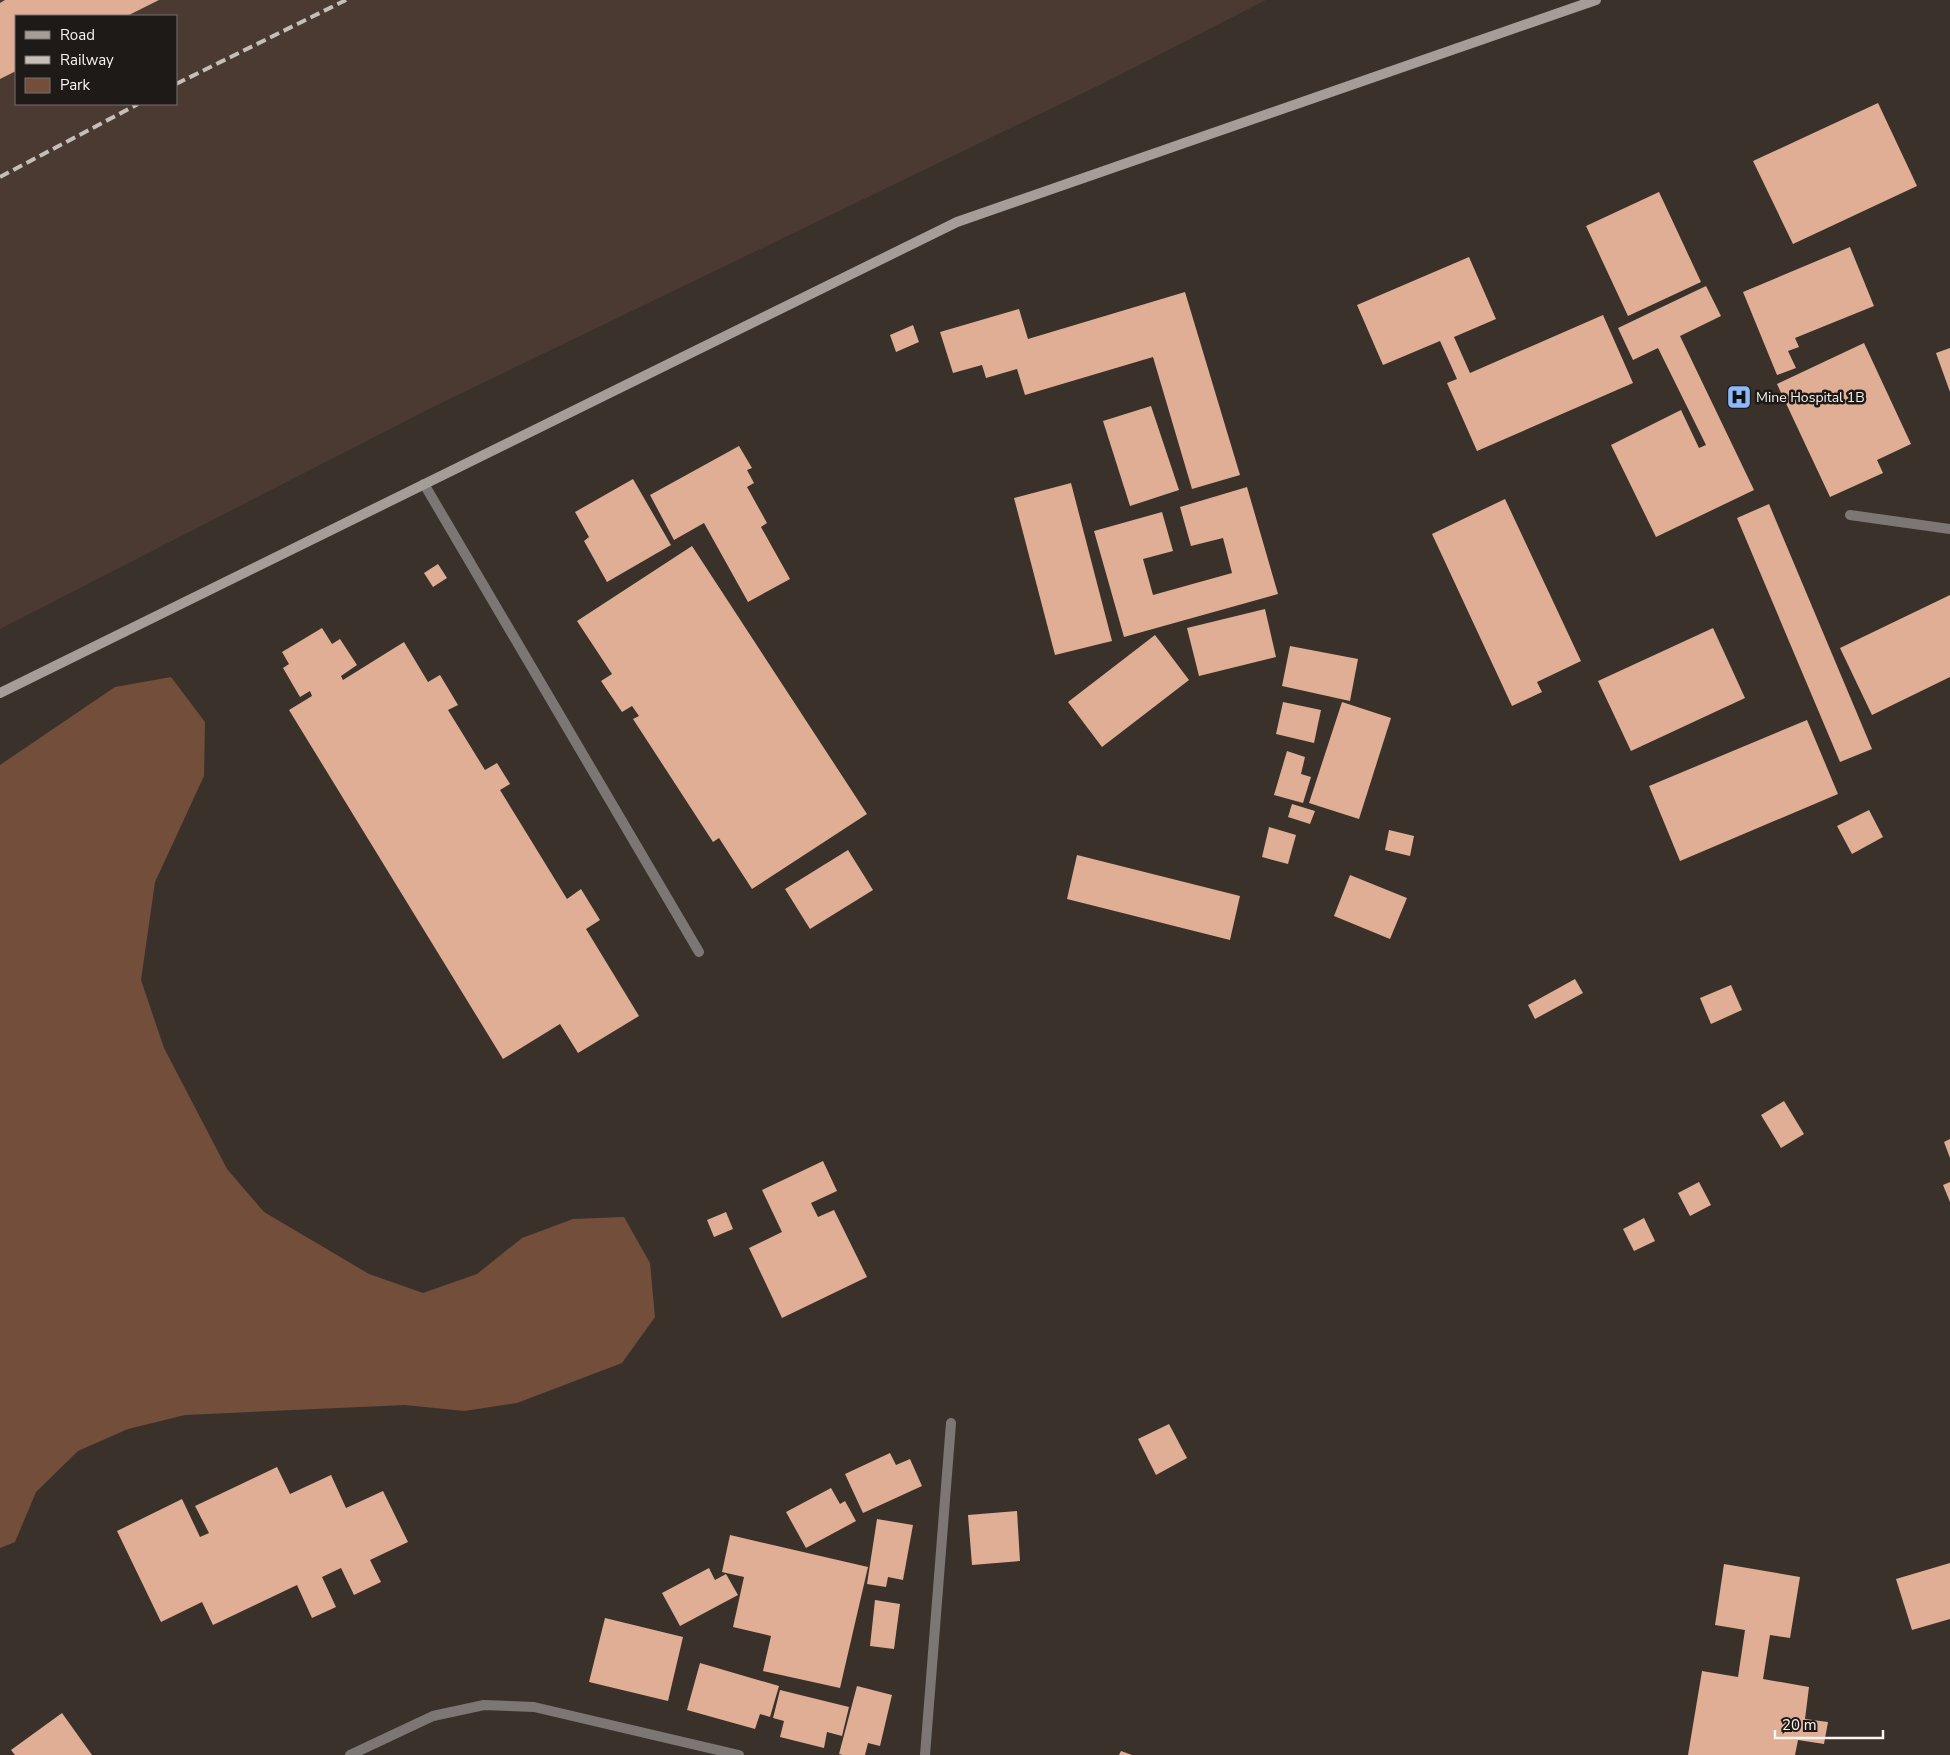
<svg xmlns="http://www.w3.org/2000/svg" width="1950" height="1755" font-family="'Nunito Sans',sans-serif">
<style>
.built{fill:#4a3a31;fill-rule:evenodd}
.green{fill:#734e3a}
.building{fill:#dfae94}
.lines{fill:none;stroke-linecap:round;stroke-linejoin:round}
.lane{stroke:#7c7774;stroke-width:10}
.street{stroke:#7c7774;stroke-width:10}
.secondary{stroke:#a59d98;stroke-width:10}
.rail{stroke:#c6beb9;stroke-width:4;stroke-dasharray:10 5;stroke-linecap:butt}
.labels{text-anchor:middle;dominant-baseline:central;stroke-width:5;stroke-linejoin:round;paint-order:stroke}
.poi-label{font-size:14px;fill:#faf3ef;stroke:#1e1a17;text-anchor:start}
</style>
<rect width="100%" height="100%" fill="#3b312b"/>
<path class="built" d="M0,0H1266L1102,84L433,407L0,629ZM16,16H176V104H16Z"/>
<path class="green" d="M171,677L205,722L204,776L155,882L141,980L164,1048L227,1169L264,1212L369,1274L423,1293L477,1274L522,1238L573,1219L624,1217L650,1263L655,1317L622,1363L517,1403L464,1411L405,1405L185,1415L128,1429L78,1451L36,1492L15,1542L0,1548V765L115,687Z"/>
<g class="building">
<path d="M5,0H159L127,16H16V71L0,79V3Z"/>
<path d="M1878,103L1917,186L1793,244L1753,161Z"/>
<path d="M1659,192L1701,282L1628,316L1586,226Z"/>
<path d="M1850,247L1874,306L1795,338L1799,347L1788,351L1796,368L1777,375L1743,292Z"/>
<path d="M1469,257L1496,319L1454,337L1470,373L1603,315L1633,383L1477,451L1447,383L1457,379L1440,341L1383,365L1357,305Z"/>
<path d="M1706,286L1721,316L1680,336L1754,490L1656,537L1611,445L1681,410L1699,448L1706,445L1658,348L1633,360L1618,328Z"/>
<path d="M1185,292L1240,475L1192,489L1153,357L1025,395L1017,369L986,378L982,365L953,373L940,332L1019,309L1028,339Z"/>
<path d="M913,325L919,342L896,352L890,335Z"/>
<path d="M1864,343L1911,444L1877,460L1883,473L1830,497L1777,384Z"/>
<path d="M1950,348V392L1936,353Z"/>
<path d="M1151,406L1179,490L1130,506L1103,421Z"/>
<path d="M739,446L752,468L747,470L754,483L747,487L767,523L761,527L790,579L748,602L704,523L674,540L650,495Z"/>
<path d="M633,479L671,545L607,582L584,541L589,537L575,512Z"/>
<path d="M1071,483L1112,641L1055,655L1014,498Z"/>
<path d="M1247,487L1278,594L1124,637L1094,531L1162,512L1173,551L1143,559L1153,595L1232,573L1223,538L1191,546L1180,507Z"/>
<path d="M1505,499L1581,661L1537,682L1542,692L1512,706L1432,534Z"/>
<path d="M1769,504L1872,749L1840,762L1737,518Z"/>
<path d="M692,546L867,814L752,889L719,838L713,842L633,719L639,716L632,706L622,712L601,681L612,674L577,621Z"/>
<path d="M438,564L447,578L433,587L424,573Z"/>
<path d="M1950,595V677L1872,715L1840,648Z"/>
<path d="M1265,609L1276,657L1199,676L1187,628Z"/>
<path d="M322,628L332,644L340,639L357,665L341,676L343,680L404,642L428,682L440,675L458,705L448,710L485,770L497,763L510,784L500,790L567,899L581,889L600,920L586,929L639,1016L578,1053L560,1024L503,1059L289,710L312,696L310,691L300,697L283,668L289,664L282,652Z"/>
<path d="M1713,628L1745,698L1631,751L1598,681Z"/>
<path d="M1155,635L1189,680L1102,747L1068,702Z"/>
<path d="M1290,646L1358,659L1350,701L1282,686Z"/>
<path d="M1283,702L1321,710L1314,743L1276,734Z"/>
<path d="M1342,702L1391,718L1359,819L1309,803Z"/>
<path d="M1807,720L1838,794L1680,861L1649,786Z"/>
<path d="M1287,751L1305,757L1301,774L1311,777L1303,803L1274,795Z"/>
<path d="M1292,804L1315,811L1310,824L1288,817Z"/>
<path d="M1869,810L1883,837L1852,854L1837,826Z"/>
<path d="M1269,827L1296,835L1288,864L1262,857Z"/>
<path d="M1389,830L1414,836L1410,856L1385,850Z"/>
<path d="M848,850L873,890L810,929L785,889Z"/>
<path d="M1077,855L1240,896L1230,940L1067,899Z"/>
<path d="M1350,875L1407,898L1390,939L1334,916Z"/>
<path d="M1575,979L1583,993L1535,1019L1528,1005Z"/>
<path d="M1731,985L1742,1010L1711,1024L1700,998Z"/>
<path d="M1784,1101L1804,1134L1781,1148L1761,1115Z"/>
<path d="M1950,1139V1158L1944,1142Z"/>
<path d="M823,1161L837,1191L811,1203L818,1217L834,1210L867,1277L782,1318L749,1248L782,1232L762,1190Z"/>
<path d="M1699,1182L1711,1205L1690,1216L1678,1193Z"/>
<path d="M1950,1182V1202L1943,1185Z"/>
<path d="M726,1212L733,1229L714,1237L707,1220Z"/>
<path d="M1644,1218L1655,1241L1634,1251L1623,1229Z"/>
<path d="M1169,1424L1187,1458L1156,1475L1138,1439Z"/>
<path d="M890,1453L896,1465L910,1459L922,1486L863,1513L845,1474Z"/>
<path d="M277,1467L290,1494L331,1475L346,1508L383,1491L408,1542L370,1560L381,1582L354,1595L341,1568L322,1577L336,1607L312,1618L297,1585L213,1625L202,1602L161,1622L117,1531L182,1499L200,1537L209,1533L195,1506Z"/>
<path d="M831,1488L840,1504L845,1501L856,1521L806,1548L786,1512Z"/>
<path d="M1017,1511L1020,1561L972,1565L968,1515Z"/>
<path d="M877,1519L913,1525L903,1580L888,1577L886,1587L867,1584Z"/>
<path d="M730,1535L868,1567L840,1688L763,1671L771,1636L733,1627L744,1577L722,1572Z"/>
<path d="M1950,1563V1619L1912,1630L1896,1579Z"/>
<path d="M1724,1564L1800,1577L1790,1638L1770,1635L1763,1679L1809,1687L1805,1719L1828,1722L1824,1744L1798,1740L1795,1755H1688L1702,1671L1738,1677L1745,1630L1715,1625Z"/>
<path d="M709,1568L715,1580L726,1574L738,1595L680,1626L662,1593Z"/>
<path d="M875,1600L900,1604L894,1649L870,1646Z"/>
<path d="M605,1618L683,1637L668,1701L589,1682Z"/>
<path d="M700,1663L779,1686L770,1717L760,1714L755,1729L687,1710Z"/>
<path d="M857,1686L892,1695L880,1746L868,1743L865,1755H843L839,1754Z"/>
<path d="M780,1690L849,1707L842,1736L827,1732L824,1748L780,1737L784,1721L773,1718Z"/>
<path d="M62,1713L92,1755H15L11,1750Z"/>
<path d="M1121,1751L1132,1755H1119Z"/>
</g>
<g class="lines">
<g class="lane">
<path d="M424,484L699,952"/>
<path d="M1850,515L1950,529"/>
</g>
<g class="street">
<path d="M350,1755L433,1716L484,1705L534,1707L739,1755"/>
<path d="M925,1755L951,1423"/>
</g>
<path class="secondary" d="M0,693L957,222L1596,0"/>
<g class="rail">
<path d="M176,84L346,0"/>
<path d="M0,177L138,104"/>
</g>
</g>
<defs>
<symbol id="hospital-square" viewBox="-11 -11 22 22"><rect x="-9" y="-9" width="18" height="18" rx="4" fill="#8db9fc" stroke="#1e1a17"/><path d="M-5-5h3v3.5h4V-5h3V5h-3V1.5h-4V5h-3Z" fill="#111"/></symbol>
</defs>
<g fill-rule="evenodd">
<use href="#hospital-square" x="1725" y="383" width="28" height="28"/>
</g>
<g class="labels">
<g class="poi-label">
<text x="1756" y="397">Mine Hospital 1B</text>
</g>
</g>
<rect x="15" y="15" width="162" height="90" fill="#1e1a17" stroke="#76716d"/>
<rect x="25" y="31" width="25" height="8" fill="#a59d98" stroke="#76716d"/>
<text x="60" y="40" font-size="15" fill="#faf3ef">Road</text>
<rect x="25" y="56" width="25" height="8" fill="#c6beb9" stroke="#76716d"/>
<text x="60" y="65" font-size="15" fill="#faf3ef">Railway</text>
<rect x="25" y="78" width="25" height="15" fill="#734e3a" stroke="#76716d"/>
<text x="60" y="90" font-size="15" fill="#faf3ef">Park</text>
<path d="M1775 1730v8h108v-8" fill="none" stroke="#faf3ef" stroke-width="2.5"/>
<text x="1782" y="1730" font-size="15" fill="#faf3ef" stroke="#1e1a17" stroke-width="4" paint-order="stroke">20 m</text>
</svg>
